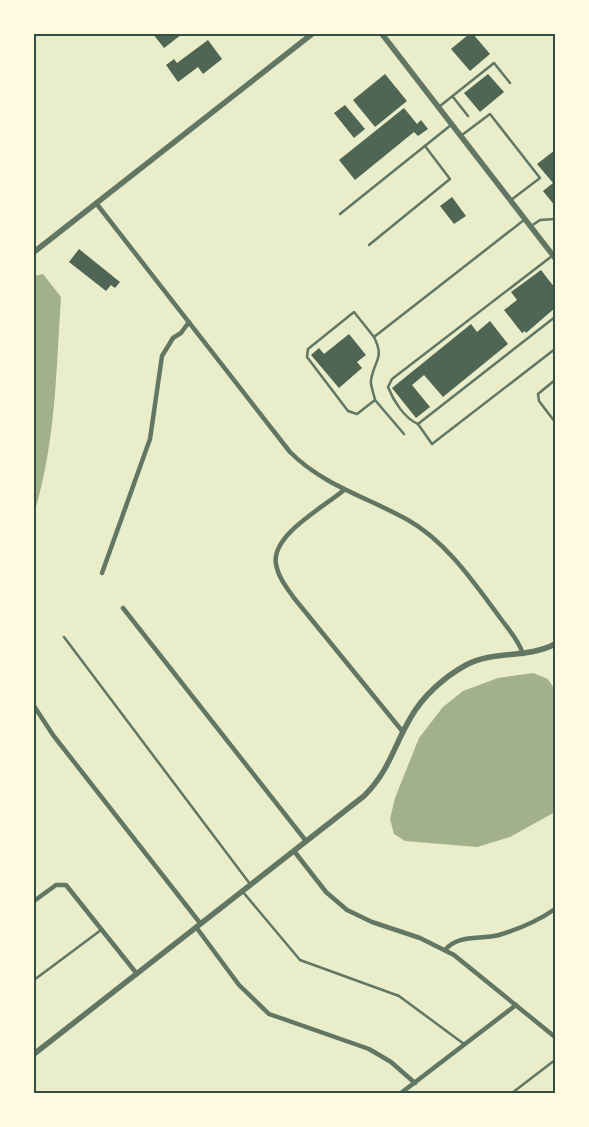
<svg xmlns="http://www.w3.org/2000/svg" width="589" height="1127" font-family="Mulish,sans-serif">
<style>
.water{fill:#a3b18a}
.building{fill:#4f6655}
.lines{fill:none;stroke-linecap:round;stroke-linejoin:round}
.service{stroke:#617663;stroke-width:2.5}
.minor{stroke:#617663;stroke-width:4.5}
.tertiary{stroke:#617663;stroke-width:5.5}
.neatline{fill:none;stroke:#344e41;stroke-width:2}
</style>
<rect width="100%" height="100%" fill="#e9edc9"/>
<g class="water">
<path d="M43,274L61,297C56,371 56,442 34,514V276Z"/>
<path d="M533,673L548,679L555,690V812L510,837L477,847L405,841L394,834L390,819L395,798L419,738L443,707L463,691L498,678Z"/>
</g>
<g class="building">
<path d="M153,34H180L181,35L164,48Z"/>
<path d="M469,34H473L490,54L470,71L451,49Z"/>
<path d="M208,40L222,59L203,74L198,67L178,82L166,65L174,59L177,63Z"/>
<path d="M385,74L407,101L375,127L353,100Z"/>
<path d="M488,74L504,92L480,112L464,93Z"/>
<path d="M345,105L365,129L354,138L334,113Z"/>
<path d="M404,108L417,124L421,120L428,129L418,136L414,132L355,180L339,160Z"/>
<path d="M555,150V206L543,191L553,183L537,164Z"/>
<path d="M452,197L466,216L454,224L440,206Z"/>
<path d="M79,249L120,282L115,288L111,285L106,291L69,262Z"/>
<path d="M541,270L555,288V308L526,333L525,331L522,333L504,310L517,300L511,292Z"/>
<path d="M490,321L508,344L443,397L424,375L412,385L430,407L416,418L392,388L471,324L477,332Z"/>
<path d="M349,334L366,355L357,362L362,368L339,388L311,355L319,348L324,354Z"/>
</g>
<g class="lines">
<g class="service">
<path d="M453,97L468,116"/>
<path d="M440,106L494,63L510,83"/>
<path d="M462,135L490,114L540,178L511,200"/>
<path d="M340,214L451,125"/>
<path d="M531,226L540,220L555,219"/>
<path d="M369,245L450,179L425,146"/>
<path d="M555,317L418,424L432,444L555,349"/>
<path d="M374,337C385,359 374,360 371,380C370,385 374,394 375,400"/>
<path d="M555,380L538,394L539,401L555,422"/>
<path d="M418,424C404,418 393,400 388,387L392,379L552,256"/>
<path d="M404,434L375,400L357,414L348,411L307,357L308,349L354,312L374,337L524,220"/>
<path d="M64,637L250,884"/>
<path d="M243,892L300,960L399,996L464,1044"/>
<path d="M34,980L101,930"/>
<path d="M512,1093L555,1060"/>
</g>
<g class="minor">
<path d="M96,203L290,452C324,486 367,497 408,520C447,542 475,584 501,619C509,630 519,641 523,654"/>
<path d="M344,490C324,507 271,535 276,564C278,577 287,588 294,598L403,732"/>
<path d="M102,573L150,439L162,356L173,338L181,333L189,322"/>
<path d="M123,608L306,841"/>
<path d="M34,706L53,735L200,923"/>
<path d="M294,851L326,892L347,910L372,922L420,938L454,955L555,1037"/>
<path d="M34,901L56,885H66L137,974"/>
<path d="M196,927L239,985L269,1014L369,1049L391,1062L415,1083"/>
<path d="M445,950C458,934 480,940 499,935C519,929 538,921 555,909"/>
<path d="M401,1093L516,1005"/>
</g>
<g class="tertiary">
<path d="M382,34L555,258"/>
<path d="M34,252L312,34"/>
<path d="M34,1054L364,796C390,770 393,747 411,717C423,696 444,677 466,665C494,650 527,659 555,644"/>
</g>
</g>
<rect width="589" height="1127" fill="none" stroke="#fefae0" stroke-width="70"/>
<rect x="35" y="35" width="519" height="1057" class="neatline"/>
</svg>
